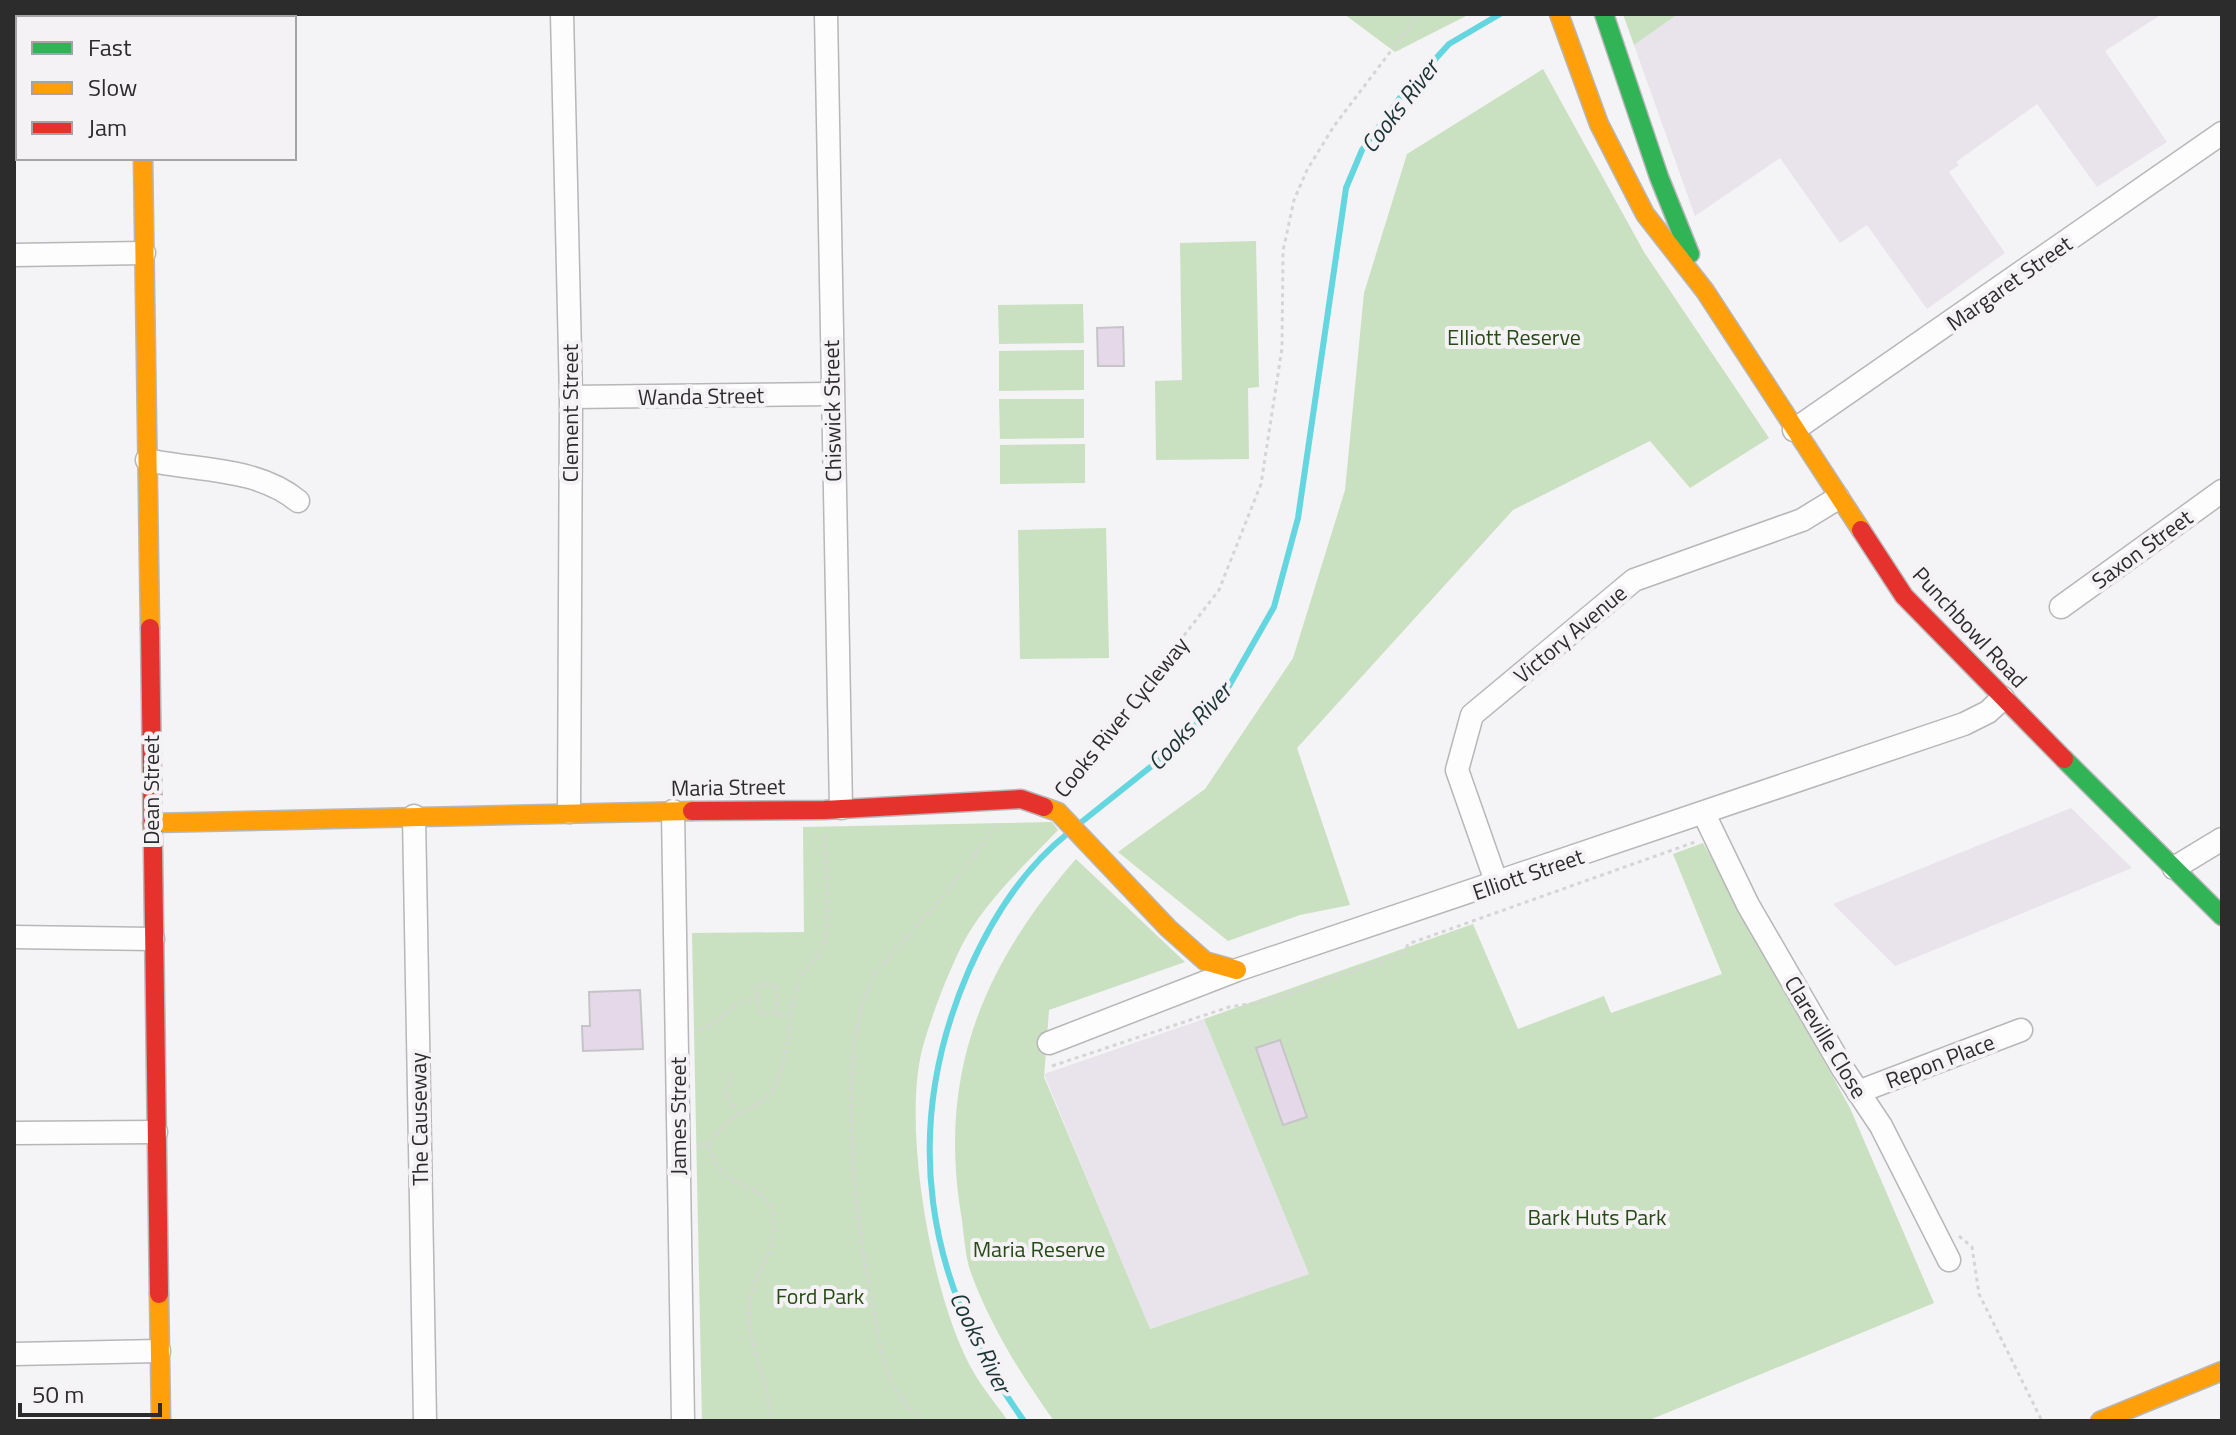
<svg xmlns="http://www.w3.org/2000/svg" width="2236" height="1435" font-family="'Titillium Web',sans-serif">
<style>
.built{fill:#e9e4eb}
.green{fill:#c9e1c0}
.lines{fill:none;stroke-linecap:round;stroke-linejoin:round}
.stream{stroke:#63d6df;stroke-width:6}
.building{fill:#e5d9e9;stroke:#c5c4c6;stroke-width:2}
.street-casing{stroke:#b7b6b8;stroke-width:25}
.fast-casing{stroke:#b7b6b8;stroke-width:21}
.slow-casing{stroke:#b7b6b8;stroke-width:21}
.jam-casing{stroke:#b7b6b8;stroke-width:21}
.path{stroke:#d6d5d6;stroke-width:3;stroke-dasharray:4 4;stroke-linecap:butt}
.street{stroke:#fdfdfe;stroke-width:22}
.fast{stroke:#30b455;stroke-width:18}
.slow{stroke:#ff9f0a;stroke-width:18}
.jam{stroke:#e5322d;stroke-width:18}
.labels{text-anchor:middle;dominant-baseline:central;stroke-width:8;stroke-linejoin:round;paint-order:stroke}
.street-label{font-size:22px;fill:#2d2c2d;stroke:#f5f2f6}
.park-label{font-size:22px;fill:#264b14;stroke:#f5f2f6}
.water-label{font-size:24px;font-style:italic;fill:#1b3436;stroke:#f5f2f6}
</style>
<rect width="100%" height="100%" fill="#f4f3f5"/>
<g class="built">
<path d="M1678,14H2162L2105,51L2167,142L2097,187L2037,104L1956,162L1959,165L1949,172L2005,253L1927,309L1867,225L1840,243L1780,158L1695,216L1634,45Z"/>
<path d="M2071,808L2132,868L1895,966L1833,904Z"/>
<path d="M1204,1019L1309,1274L1149,1329L1044,1074Z"/>
</g>
<g class="green">
<path d="M1344,14H1470L1395,52Z"/>
<path d="M1623,14H1678L1634,45Z"/>
<path d="M1543,69L1644,252L1769,438L1690,488L1650,441L1513,510L1297,748L1350,905L1300,915L1228,941L1118,852L1205,789L1293,658L1345,490L1364,293L1407,154Z"/>
<path d="M1256,241L1259,387L1248,388L1249,459L1156,460L1155,381L1182,380L1180,243Z"/>
<path d="M1083,304L1084,343L999,344L998,305Z"/>
<path d="M1084,350V390L999,391V351Z"/>
<path d="M999,399H1084V438L1000,439Z"/>
<path d="M1085,444V483L1000,484V445Z"/>
<path d="M1106,528L1109,658L1020,659L1018,530Z"/>
<path d="M1052,822L1058,830C1025,865 983,903 961,947C946,978 931,1017 922,1050C902,1130 932,1300 973,1371C983,1389 997,1405 1008,1421H702L692,933L804,932L803,827Z"/>
<path d="M1703,843L1850,1108L1934,1303L1647,1421H1054C1021,1375 991,1327 971,1273C964,1254 964,1228 960,1208C939,1068 986,962 1076,859L1185,962L1049,1010L1044,1077L1150,1329L1309,1274L1204,1019L1473,924L1518,1029L1604,996L1611,1013L1722,974L1673,854Z"/>
</g>
<g class="lines">
<g class="stream">
<path d="M1079,824L1173,749L1225,693L1274,607L1298,518L1346,188L1362,150L1399,99L1449,44L1500,14"/>
<path d="M1024,1421C924,1282 900,1129 969,970C992,918 1022,870 1067,834"/>
</g>
</g>
<g class="building">
<path d="M1123,327L1124,366H1098L1097,328Z"/>
<path d="M640,990L643,1049L583,1051L582,1026H590L589,992Z"/>
<path d="M1280,1040L1307,1117L1283,1125L1256,1048Z"/>
</g>
<g class="lines">
<defs>
<g id="street">
<path d="M562,14L571,397L569,812"/>
<path d="M826,14L841,808"/>
<path d="M14,17L137,14"/>
<path d="M14,255L144,253"/>
<path d="M571,397L832,394"/>
<path d="M1794,430L2222,133"/>
<path d="M147,460C197,471 257,467 298,501"/>
<path d="M2061,607L2222,491"/>
<path d="M673,811L683,1421"/>
<path d="M1704,814L1748,905L1843,1069L1881,1126L1949,1260"/>
<path d="M414,816L425,1421"/>
<path d="M2174,868L2222,839"/>
<path d="M1497,884L1457,770L1472,715L1634,580L1802,520L1838,498"/>
<path d="M14,937L153,939"/>
<path d="M1049,1043L1237,970L1964,724L1988,712L2003,698"/>
<path d="M1858,1092L2021,1030"/>
<path d="M14,1133L156,1132"/>
<path d="M14,1354L159,1351"/>
</g>
<g id="fast">
<path d="M1604,14L1659,177L1690,254"/>
<path d="M2064,759L2222,916"/>
</g>
<g id="slow">
<path d="M1559,14L1599,124L1645,214L1705,291L1861,530"/>
<path d="M143,158L150,628"/>
<path d="M1044,807L1058,812L1168,928L1205,961L1237,970"/>
<path d="M152,823L692,811"/>
<path d="M159,1294L161,1421"/>
<path d="M2100,1421L2222,1371"/>
</g>
<g id="jam">
<path d="M1861,530L1904,596L2064,759"/>
<path d="M150,628L159,1294"/>
<path d="M692,811L824,810L1021,799L1044,807"/>
</g>
</defs>
<use href="#street" class="street-casing"/>
<use href="#fast" class="fast-casing"/>
<use href="#slow" class="slow-casing"/>
<use href="#jam" class="jam-casing"/>
<g class="path">
<path d="M1067,788L1219,590L1261,484L1282,348L1283,251L1294,200L1307,170L1334,126L1419,14"/>
<path d="M778,1014L776,984L757,986L759,1013L791,1015"/>
<path d="M699,1029C723,1023 726,1003 757,999"/>
<path d="M1052,1066L1229,1007L1269,1001L1404,953L1408,944L1695,842"/>
<path d="M732,1075L725,1094L738,1113"/>
<path d="M697,1146H709C726,1111 757,1114 772,1090C793,1055 786,1013 801,977C807,964 822,956 825,941C831,908 825,869 824,836"/>
<path d="M709,1146C720,1192 761,1181 771,1207C785,1241 754,1270 750,1301C744,1341 770,1380 771,1421"/>
<path d="M1959,1236L1972,1247L1979,1294L2041,1419"/>
<path d="M923,1421C909,1408 897,1396 890,1378C881,1358 878,1334 874,1312C856,1226 832,1051 875,973L950,888L998,823"/>
</g>
<use href="#street" class="street"/>
<use href="#fast" class="fast"/>
<use href="#slow" class="slow"/>
<use href="#jam" class="jam"/>
</g>
<g class="labels">
<g class="street-label">
<text transform="translate(2009 283) rotate(-35)">Margaret Street</text>
<text transform="translate(701 396) rotate(-1)">Wanda Street</text>
<text transform="translate(832 411) rotate(-91)">Chiswick Street</text>
<text transform="translate(570 413) rotate(-90)">Clement Street</text>
<text transform="translate(2142 549) rotate(-36)">Saxon Street</text>
<text transform="translate(1970 627) rotate(47)">Punchbowl Road</text>
<text transform="translate(1570 634) rotate(-40)">Victory Avenue</text>
<text transform="translate(1121 717) rotate(-51)">Cooks River Cycleway</text>
<text transform="translate(728 787) rotate(-1)">Maria Street</text>
<text transform="translate(151 790) rotate(-90)">Dean Street</text>
<text transform="translate(1528 874) rotate(-19)">Elliott Street</text>
<text transform="translate(1826 1037) rotate(59)">Clareville Close</text>
<text transform="translate(1940 1061) rotate(-21)">Repon Place</text>
<text transform="translate(678 1116) rotate(-90)">James Street</text>
<text transform="translate(419 1119) rotate(-91)">The Causeway</text>
</g>
<g class="park-label">
<text x="1514" y="337">Elliott Reserve</text>
<text x="1597" y="1217">Bark Huts Park</text>
<text x="1039" y="1249">Maria Reserve</text>
<text x="820" y="1296">Ford Park</text>
</g>
<g class="water-label">
<text transform="translate(1399 106) rotate(-52)">Cooks River</text>
<text transform="translate(1189 726) rotate(-47)">Cooks River</text>
<text transform="translate(981 1342) rotate(64)">Cooks River</text>
</g>
</g>
<rect width="2236" height="1435" fill="none" stroke="#2d2c2d" stroke-width="32"/>
<rect x="16" y="16" width="280" height="144" fill="#f5f2f6" stroke="#a5a3a6" stroke-width="2"/>
<rect x="32" y="42" width="40" height="12" fill="#30b455" stroke="#a5a3a6" stroke-width="2"/>
<text x="88" y="56" font-size="24" fill="#2d2c2d">Fast</text>
<rect x="32" y="82" width="40" height="12" fill="#ff9f0a" stroke="#a5a3a6" stroke-width="2"/>
<text x="88" y="96" font-size="24" fill="#2d2c2d">Slow</text>
<rect x="32" y="122" width="40" height="12" fill="#e5322d" stroke="#a5a3a6" stroke-width="2"/>
<text x="88" y="136" font-size="24" fill="#2d2c2d">Jam</text>
<path d="M20 1403v12h140v-12" fill="none" stroke="#2d2c2d" stroke-width="4"/>
<text x="32" y="1403" font-size="24" fill="#2d2c2d" stroke="#f5f2f6" stroke-width="6" paint-order="stroke">50 m</text>
</svg>
